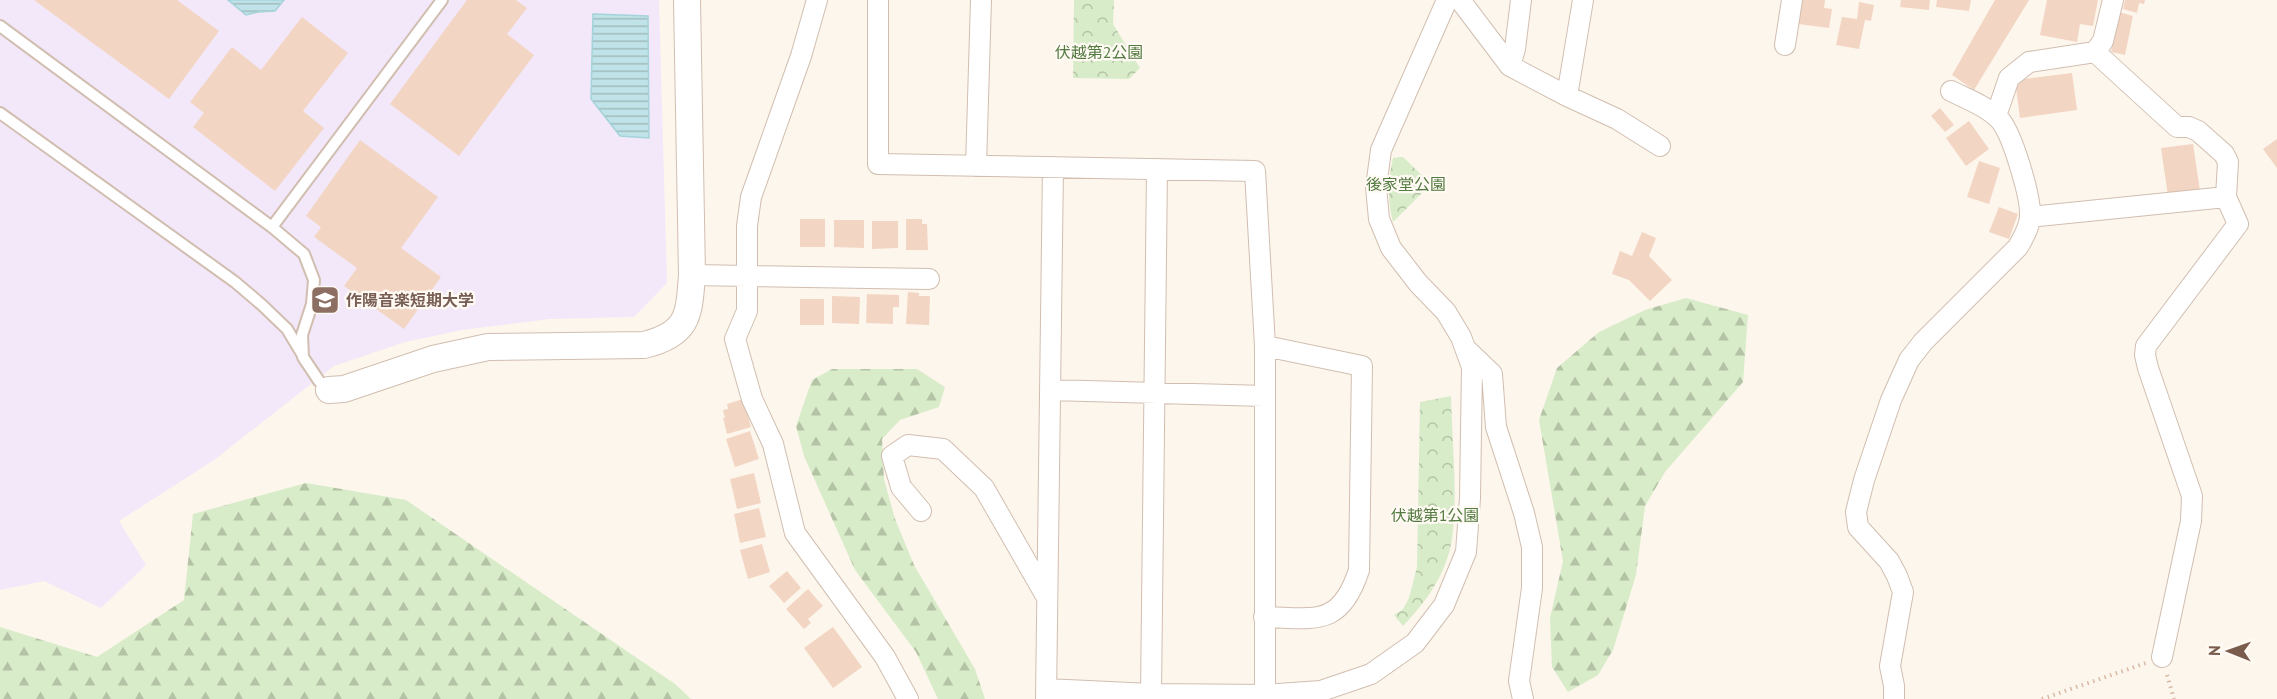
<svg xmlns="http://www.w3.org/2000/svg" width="2277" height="699" font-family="'PT Sans','Noto Sans JP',sans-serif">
	<defs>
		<pattern id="forest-firs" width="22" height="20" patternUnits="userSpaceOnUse" patternTransform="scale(1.5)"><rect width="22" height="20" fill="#d8ecc9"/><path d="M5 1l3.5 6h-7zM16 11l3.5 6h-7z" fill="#b4c2a5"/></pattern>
		<pattern id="park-crowns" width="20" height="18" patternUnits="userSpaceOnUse" patternTransform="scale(1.5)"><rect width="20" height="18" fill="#d8ecc9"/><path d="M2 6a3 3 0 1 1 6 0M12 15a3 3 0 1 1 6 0" fill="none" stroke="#b4c2a5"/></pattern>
		<pattern id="water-rules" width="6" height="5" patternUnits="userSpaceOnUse" patternTransform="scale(1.5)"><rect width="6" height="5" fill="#bfe3e8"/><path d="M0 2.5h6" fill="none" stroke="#a0bbbe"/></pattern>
	</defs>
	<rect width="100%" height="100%" fill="#fdf6ec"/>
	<path fill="#f3e8fa" d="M0,0H659L667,283L634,317L550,319L462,330L405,342L334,366L214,460L119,521L146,565L101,608L44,581L0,590Z"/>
	<path fill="url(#forest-firs)" d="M1686,298L1748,315L1743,382L1665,472L1645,506L1636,575L1613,650L1598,675L1568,692L1552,667L1550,618L1563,561L1539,420L1557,368L1599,332L1645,310Z
		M832,369H917L945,387L939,407L900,420L882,439L884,479L895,519L914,565L975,669L985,699H938L916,652L855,570L804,456L796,426L812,380Z
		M306,483L406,500L675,684L691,699H0V627L97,657L184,600L193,514Z"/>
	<path fill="url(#park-crowns)" d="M1074,0H1114L1113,24L1140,68L1129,79L1073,78Z
		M1403,157L1431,184L1393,222C1387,199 1388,181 1393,158Z
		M1451,396C1452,440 1458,497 1452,539C1447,573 1426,602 1403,626L1394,615L1403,609L1409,598L1417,567L1420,402Z"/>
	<path fill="url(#water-rules)" stroke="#a5d3da" stroke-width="1.5" d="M228,0H284L275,11L258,12L246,15Z
		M593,14L648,16L649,138L620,136L591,99Z"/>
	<path fill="#f3d5c3" d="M34,0H177L219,31L169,99Z
		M467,0H516L527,8L507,34L534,55L459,156L390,104Z
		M1801,0H1825L1824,8L1832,9L1829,28L1798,24Z
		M1901,0H1930L1929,10L1900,7Z
		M1937,0H1971L1969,11L1936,7Z
		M1995,0H2029L1974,90L1952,75Z
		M2047,0H2098L2093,26L2080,24L2077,42L2040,35Z
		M2125,0H2145L2144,4L2139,3L2137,13L2123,9Z
		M1859,2L1874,5L1871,21L1865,20L1859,49L1836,45L1842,17L1857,19Z
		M2119,12L2133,16L2125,55L2111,52Z
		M302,17L348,53L303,111L324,128L275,191L193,127L204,113L190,102L232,47L261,70Z
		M2072,73L2077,110L2020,118L2015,80Z
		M1940,108L1954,125L1945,132L1931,116Z
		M1969,121L1989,149L1966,166L1946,138Z
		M2277,139V168L2263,149Z
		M360,140L438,197L401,248L441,277L404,329L344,286L357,268L314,237L321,227L306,216Z
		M2193,144L2200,191L2168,196L2161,148Z
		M1979,161L2000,168L1989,204L1967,197Z
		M1999,207L2018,214L2009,239L1989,232Z
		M800,219H825V247H800Z
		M906,219H922V224H927L928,250H906Z
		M834,220H864V248L834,247Z
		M872,221H898V248L872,249Z
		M1642,232L1656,238L1649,256L1672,280L1650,301L1629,280L1612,274L1620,251L1632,256Z
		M908,292L919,293V296H930L929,325L906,324Z
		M867,294L899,295V307H893V324L866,323Z
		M832,296L860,297L859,324L832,323Z
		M800,299H824V325H800Z
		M743,399L751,427L727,434L723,418H725L723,410L728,409L727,404Z
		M750,431L759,459L735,467L726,439Z
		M754,473L761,503L737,509L730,479Z
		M759,508L766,537L740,543L734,514Z
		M762,544L770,572L748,579L740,550Z
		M787,571L801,588L784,603L769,586Z
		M808,589L823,606L808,619L811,623L804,629L786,609Z
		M833,627L862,667L833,688L804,648Z"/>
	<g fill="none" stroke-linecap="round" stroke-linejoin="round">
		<g stroke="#d1beb0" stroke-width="14">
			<path id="service" d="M0,26L272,227L304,254L314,280L312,304L302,335L303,357L319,381L329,390
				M0,113L235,282L262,305L287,329L302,354
				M272,227L442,0"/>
		</g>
		<g stroke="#d1beb0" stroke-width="22">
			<path id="minor" d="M817,0L801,56L751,197L747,226V311L735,339L752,399L773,444L795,533L885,657L908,699
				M878,0V164L1255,171L1265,346V695
				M1460,0L1510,66L1567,96L1583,0
				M2113,0L2103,41L2095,52L2177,127H2189L2198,131L2224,154L2228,162L2226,197
				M1785,45L1792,0
				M1510,66L1515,49L1521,0
				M1567,96L1617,119L1660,146
				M1996,116L2009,78L2029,62L2095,52
				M976,166L981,0
				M2030,217L2226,197L2238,224L2146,346L2145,355L2148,368L2192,496L2191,521L2162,657
				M692,275L929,279
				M1467,350L1492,374L1496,427L1524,513L1532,547V588L1519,681L1523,699
				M1050,390L1265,396
				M921,511L901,487L892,456L908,445L943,449L984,488L1046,596
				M1264,617C1315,618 1340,628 1359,570L1362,366L1265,346
				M1046,689L1151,694L1265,695L1321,691L1371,674L1415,643L1444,605L1466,552L1470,498L1472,367L1461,337L1446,312L1418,283L1391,248L1379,219L1376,187L1381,150L1447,0
				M1151,694L1157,169
				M1046,699L1053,167
				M1894,699V686L1890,666L1903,592L1897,576L1889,561L1858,527L1856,512L1864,480L1891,400L1909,360L1923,342L2018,247C2023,238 2030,227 2030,216C2031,197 2012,132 1999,119C1986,106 1967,99 1951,91"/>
		</g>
		<g stroke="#d1beb0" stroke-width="28">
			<path id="tertiary" d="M329,390L344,389L433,359L488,347L644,345C689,334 689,315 692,275L687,0"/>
		</g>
		<path stroke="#d9b8a5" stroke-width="4" stroke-dasharray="1.5 4.5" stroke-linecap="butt" d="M2167,675L2174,699
			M2042,699L2146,663"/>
		<use href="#service" stroke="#fff" stroke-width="10"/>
		<use href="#minor" stroke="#fff" stroke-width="20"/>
		<use href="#tertiary" stroke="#fff" stroke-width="26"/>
	</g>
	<defs>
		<g id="university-square" transform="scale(1.5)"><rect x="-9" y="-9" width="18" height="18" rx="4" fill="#8d6e63" stroke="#fffaf3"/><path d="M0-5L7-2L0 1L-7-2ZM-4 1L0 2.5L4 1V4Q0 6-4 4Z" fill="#fff"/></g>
	</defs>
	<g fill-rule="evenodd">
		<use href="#university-square" x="325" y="300"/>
	</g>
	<g text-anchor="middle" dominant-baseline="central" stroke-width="4.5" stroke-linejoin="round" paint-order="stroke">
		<g font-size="16" fill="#537a41" stroke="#fffaf3">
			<text x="1099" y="52">伏越第2公園</text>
			<text x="1406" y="184">後家堂公園</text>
			<text x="1435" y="515">伏越第1公園</text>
		</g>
		<g font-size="16" font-weight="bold" fill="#785e54" stroke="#fffaf3" text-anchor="start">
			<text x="346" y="300">作陽音楽短期大学</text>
		</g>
	</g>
	<g transform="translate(2229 651) rotate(271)" stroke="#fffaf3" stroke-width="4.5" paint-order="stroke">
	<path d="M0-4.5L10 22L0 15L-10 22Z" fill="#7a5c4d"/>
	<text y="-9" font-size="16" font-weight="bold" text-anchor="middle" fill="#7a5c4d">N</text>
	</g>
</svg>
